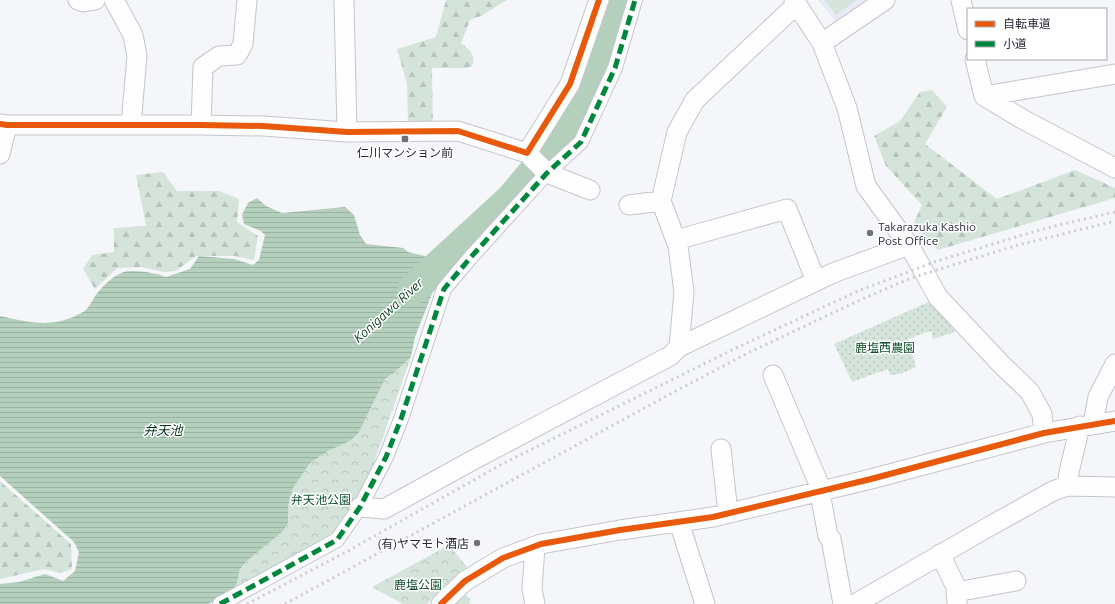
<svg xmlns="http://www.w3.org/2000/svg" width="1115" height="604" font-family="Ubuntu,'Noto Sans JP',sans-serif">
	<defs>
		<pattern id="forest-firs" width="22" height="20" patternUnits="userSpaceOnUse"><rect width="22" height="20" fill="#d5e4db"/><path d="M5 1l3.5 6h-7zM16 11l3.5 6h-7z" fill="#b7c4bd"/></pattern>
		<pattern id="park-crowns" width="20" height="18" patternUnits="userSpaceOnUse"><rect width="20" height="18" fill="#d5e4db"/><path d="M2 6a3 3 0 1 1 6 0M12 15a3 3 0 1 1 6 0" fill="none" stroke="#b7c4bd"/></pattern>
		<pattern id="garden-dots" width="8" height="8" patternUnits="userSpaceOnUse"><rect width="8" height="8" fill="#d5e4db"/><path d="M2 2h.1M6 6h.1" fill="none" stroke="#b7c4bd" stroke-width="1.8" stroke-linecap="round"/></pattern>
		<pattern id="water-rules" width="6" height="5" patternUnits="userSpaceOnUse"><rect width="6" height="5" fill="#b4d0bd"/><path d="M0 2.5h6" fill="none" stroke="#9bb3a3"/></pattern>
	</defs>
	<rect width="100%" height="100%" fill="#f5f6fa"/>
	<path fill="#e8eaf5" d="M818,0H866L836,22Z"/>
	<path fill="#d5e4db" d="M824,0H857L836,15Z
		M463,593L471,599L469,604H452Z"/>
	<path fill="url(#forest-firs)" d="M446,0H507L481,16L470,20L461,43C469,50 477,55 472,66L467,68H432L433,125H408L407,84L397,49L436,37Z
		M932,90L947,107L925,144L997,199L1075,170L1115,188V198L938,250L913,224L922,205L886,166L874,136L900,121L920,92Z
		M163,172L177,191H219L239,199L237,222L258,236L254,260L235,256H196L176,271L164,272L141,267L117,268L95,289L83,269L92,255L114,252V228L146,226L136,175Z
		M0,481L71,544L72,569L61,573L44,569L0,579Z"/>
	<path fill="url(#park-crowns)" d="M411,357L367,482L333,533L232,592L237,583L240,569L248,560L288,523V506L293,488L310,463L328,451L350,441L358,434L385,379L397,370Z
		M449,545L467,567L439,591L427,604H403L372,587Z"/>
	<path fill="url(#garden-dots)" d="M933,300L948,320L955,332L933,339L931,331L908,339L916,367L900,374L890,375L888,369L852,382L834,344Z"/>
	<path fill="url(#water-rules)" d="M257,198L266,206L282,213L345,207L354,215L360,235L366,244L403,248L408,252L437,259L442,257L450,265L437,281L415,337L411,357L397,370L385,379L358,434L350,441L328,451L310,463L293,488L288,506V523L283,531L248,560L240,569L237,583L232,592L208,604H0V584L19,582L45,574L63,581L75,571L79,552L74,542L0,476V316C32,323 53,329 83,312C89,309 92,300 96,295C103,286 112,276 124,272C133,269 157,273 166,277L190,269L199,256L234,259L253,265L259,260L265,235L261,231L244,224L242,215L248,203Z"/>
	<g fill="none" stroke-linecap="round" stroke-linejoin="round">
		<path stroke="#b4d0bd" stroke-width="31" d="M413,289L511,199L557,144L602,53L618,0"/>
		<g stroke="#c3c5cd" stroke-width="16">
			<path id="pedestrian" d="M220,604L337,540L360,507L386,457L401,419L444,289L471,257L547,173L581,142L615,68L635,0"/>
		</g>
		<g stroke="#c3c5cd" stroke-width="21">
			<path id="minor" d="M78,0L83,2L95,0
				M114,0L133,35L137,56L131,125
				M344,0L347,132
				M794,0L822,43L847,108L866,186L909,245L938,297L1001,364L1030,392L1042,414L1044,433
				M961,0L968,30
				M822,43L885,0
				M975,59L984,96L1024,120L1115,168
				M984,96L1115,74
				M0,124L7,125H201L263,126L347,132L458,131L527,153L570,84L599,0
				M201,125L203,67L219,56L237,55L243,44L247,0
				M527,153L547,173L590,190
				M0,154L7,125
				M661,201L677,132L695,100L797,4
				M629,205L661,201L678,246L684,292L679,347
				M676,240L787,209L816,281
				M773,375L818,482L828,536L831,539L843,604
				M1093,424L1098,397L1115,364
				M721,449L728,513
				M1067,486L1069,472L1080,426
				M360,507L384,509L473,460L670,356L679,347L833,273L909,245
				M679,522L705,604
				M940,554L956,587L957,603
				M956,592L1016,581
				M441,604L465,581L503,558L541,544L620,530L713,517L871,479L1044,433L1115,421
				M535,604L532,589L535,547
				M855,604L983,530L1053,491L1067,486L1115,487"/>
		</g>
		<use href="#pedestrian" stroke="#fefefe" stroke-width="14"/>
		<use href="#minor" stroke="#fefefe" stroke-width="19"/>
		<path stroke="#cbcccd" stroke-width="3" stroke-dasharray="2 4" stroke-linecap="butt" d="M247,604L346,552L504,463L736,348L858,291L937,261L1046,228L1115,212
			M285,604L672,393L750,352L860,300L911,278L1018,245L1115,221"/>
		<path stroke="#00873e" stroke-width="5" stroke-dasharray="10 5" stroke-linecap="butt" d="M220,604L337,540L360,507L386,457L401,419L444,289L471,257L547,173L581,142L615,68L635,0"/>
		<g stroke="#fff" stroke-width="8">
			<path id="cycleway" d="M0,124L7,125H201L263,126L347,132L458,131L527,153L570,84L599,0
				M441,604L465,581L503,558L541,544L620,530L713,517L871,479L1044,433L1115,421"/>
		</g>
		<use href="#cycleway" stroke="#e8590c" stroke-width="6"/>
	</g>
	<g fill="#6f717b" stroke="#fff" stroke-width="1.5">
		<rect x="401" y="135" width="8" height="8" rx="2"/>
		<circle cx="870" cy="233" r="4"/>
		<circle cx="477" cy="543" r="4"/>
	</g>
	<g text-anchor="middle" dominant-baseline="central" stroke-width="3" stroke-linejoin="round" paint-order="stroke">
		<g font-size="12" fill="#272a37" stroke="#fff">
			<text x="405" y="152">仁川マンション前</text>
			<text x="878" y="226" text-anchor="start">Takarazuka Kashio<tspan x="878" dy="14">Post Office</tspan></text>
			<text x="469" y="543" text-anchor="end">(有)ヤマモト酒店</text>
		</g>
		<g font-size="12" fill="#10522d" stroke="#fff">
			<text x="885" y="347">鹿塩西農園</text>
			<text x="321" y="499">弁天池公園</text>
			<text x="418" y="584">鹿塩公園</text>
		</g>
		<g font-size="13" font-style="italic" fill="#02351a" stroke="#fff">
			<text transform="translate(388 310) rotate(-42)">Konigawa River</text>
			<text x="163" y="430">弁天池</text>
		</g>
	</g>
	<rect x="967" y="8" width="140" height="52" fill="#ffffff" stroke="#a9aaaf"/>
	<rect x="975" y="21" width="20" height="6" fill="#e8590c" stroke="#a9aaaf"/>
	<text x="1003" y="28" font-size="12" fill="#272a37">自転車道</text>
	<rect x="975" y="41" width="20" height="6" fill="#00873e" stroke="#a9aaaf"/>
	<text x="1003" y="48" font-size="12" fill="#272a37">小道</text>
</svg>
